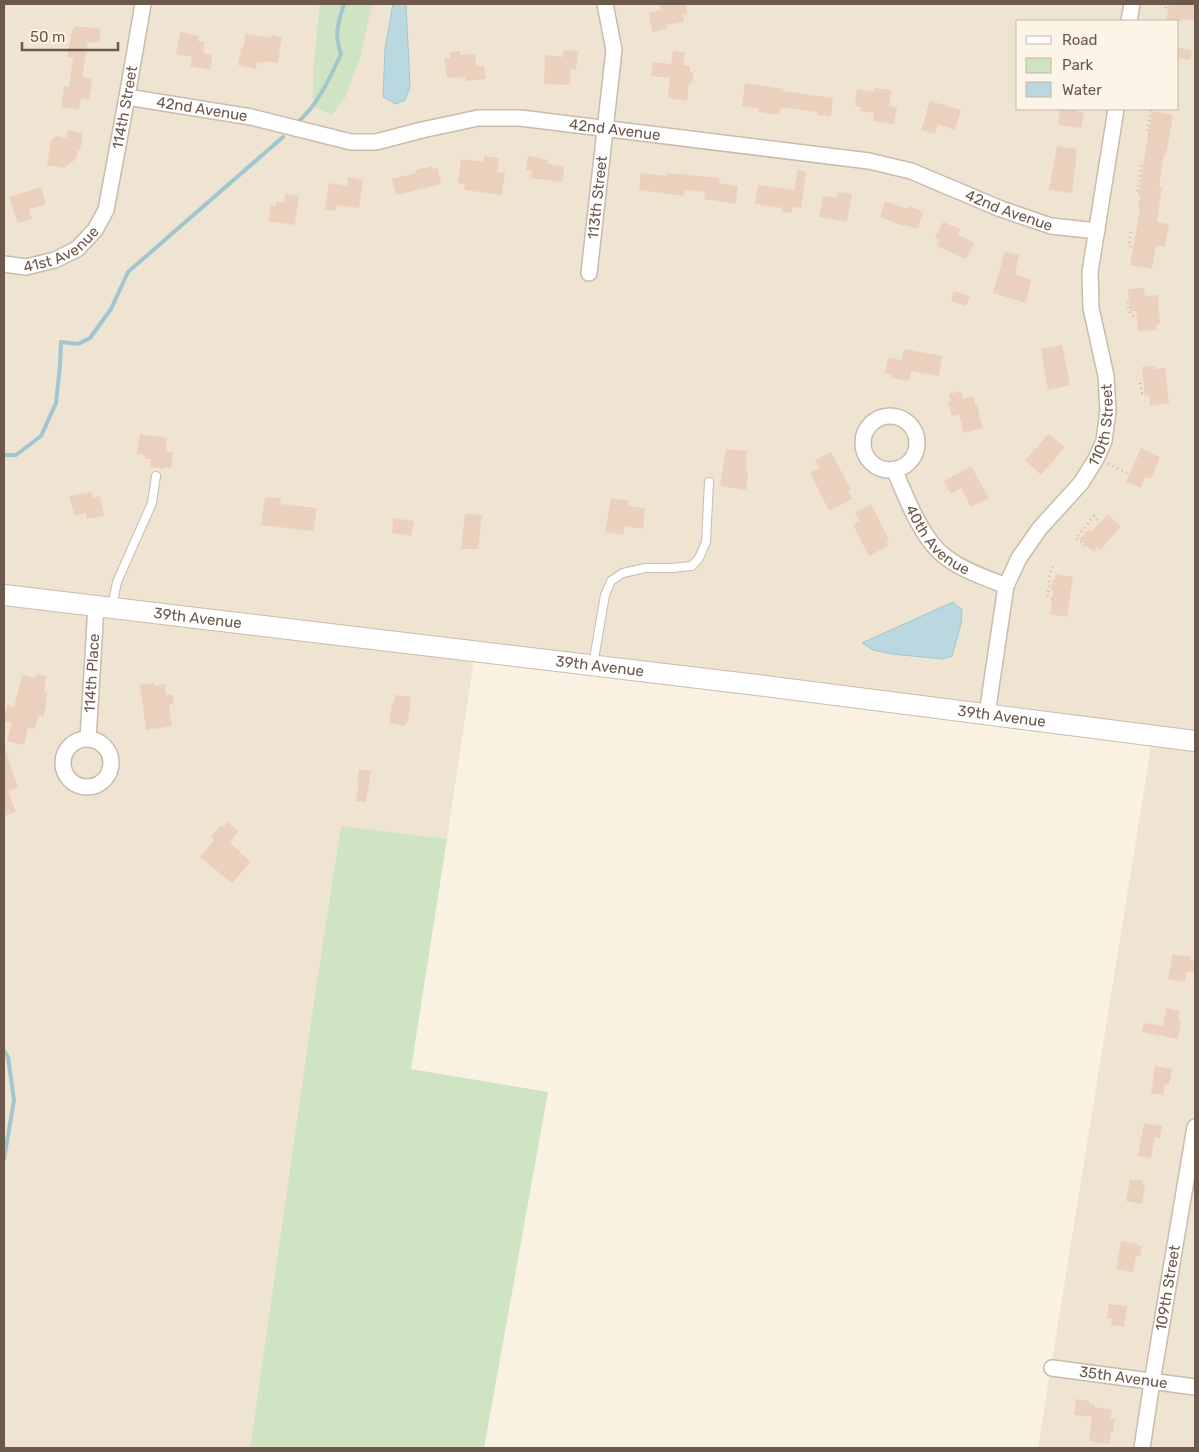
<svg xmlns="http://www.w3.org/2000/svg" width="1199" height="1452" font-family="Rubik,sans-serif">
	<rect width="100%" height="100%" fill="#f9f1e2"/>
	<path fill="#efe3d1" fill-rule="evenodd" d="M4,4H1195V1448H1038L1153,735L475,652L447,839L341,827L315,994L250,1448H4ZM1018,21H1178V109H1018Z"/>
	<path fill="#cfe4c2" d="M320,4H372L360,58L345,98L332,115L313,106V69Z
		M341,826L447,839L411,1069L548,1092L484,1448H250L315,994Z"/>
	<path fill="#b9d8df" stroke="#a0c7d0" d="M393,4H406L410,87L405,100L396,104L383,97L385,49Z
		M953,602L962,610L961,624L952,656L943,659L892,654L873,650L862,643Z"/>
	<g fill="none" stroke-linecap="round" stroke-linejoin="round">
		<path stroke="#a0c7d0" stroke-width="4" d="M300,120C319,103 330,77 341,54C334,33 338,24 344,4
			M4,455H16L41,436L56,403L60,366L61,342L78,344L90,338L111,309L128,272L283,137
			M4,1051L8,1057L14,1100L4,1159"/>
	</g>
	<path fill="#ebd1bd" d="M660,4H686L687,14H683L684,22L666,25L667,29L652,32L649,13L661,10Z
		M1169,4H1195V21L1182,19V21H1166Z
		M75,26L101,29L99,43L88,42L82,77L91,79L90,85H92L89,100L81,98L79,110L61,107L64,86L69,87L73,58L67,57L72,30H74Z
		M180,32L199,36L198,41L205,42L203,53L212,55L210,70L190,66L192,57L176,54Z
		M246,34L271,38L272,35L282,37L278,63L264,61V63L257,62L256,69L238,65L241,48H243Z
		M1178,48L1192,50L1190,60L1178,58Z
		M563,50L578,51L576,69H571L570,85L544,84L545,55L563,57Z
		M460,51V55L475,54L476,66H484L486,79L465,81V77L447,78L444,58H450V53Z
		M673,51L685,52L683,65L690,66V72L694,73L692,83H689L687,101L668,98L670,78L651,76L653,62L671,64Z
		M745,83L784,89L783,91L833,98L831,116L817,115V112L781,107L779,115L759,112V108L742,106Z
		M875,88L891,90L889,106L897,107L894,124L873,121L874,113L860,111L861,107L855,106L857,89L874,92Z
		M930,101L961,110L955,130L938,124L935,134L921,130Z
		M1060,109H1078V112L1084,113L1081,128L1058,125Z
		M1152,111L1173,115L1166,155L1164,154L1159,187H1162L1157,222L1169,224L1165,247L1156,246L1152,269L1130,265L1140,209L1138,208L1141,192H1139Z
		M68,130L83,133L80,151L78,150L76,159L64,168L47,165L51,140L56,136L66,138Z
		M1057,146L1077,149L1072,193L1049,190Z
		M484,156L499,158L497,172L505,173L502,195L464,190L465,184L458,183L461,159L484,162Z
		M528,156L548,160L547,164L564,167L562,182L531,178L532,171L526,170Z
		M432,166V169L438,168L441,184L396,195L392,179L416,173V170Z
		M798,170L806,172L801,208L792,207V213L782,212V208L755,204L758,185L794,190Z
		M641,173L667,176V173L720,178L719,183L738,186L736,204L704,199L705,192L685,190L684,196L639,190Z
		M348,177L363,180L359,208L337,205L336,211L325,209L329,183L347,186Z
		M41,187L46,205L29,209L32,219L18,223L9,197Z
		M838,192L852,194L847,222L819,217L823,196L837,198Z
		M286,194L299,196L295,225L268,221L271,205L276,206L277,201L284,203Z
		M885,201L908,209L909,206L923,212L918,229L905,225L904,226L880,217Z
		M943,222L960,229L958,235L975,243L965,259L937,246L940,240L935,238Z
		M1005,252L1019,255L1015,274L1031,280L1026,303L993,293Z
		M1144,288L1145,296L1158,295L1160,323L1156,324L1157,330L1138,331L1136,311H1130L1128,289Z
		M954,291L970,296L966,306L951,301Z
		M1062,345L1070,385L1048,390L1041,349Z
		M904,349L942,356L939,376L911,371L909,381L892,378V374L885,373L888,358L902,360Z
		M1155,366V369L1165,368L1169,403L1150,406L1149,395L1145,396L1142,367Z
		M961,391L963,399L973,396L975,405H977L983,428L964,433L959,414L952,416L948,402H951L949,394Z
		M140,434L167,438L165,451L173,452L171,468L164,467V469L150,467L151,459H145V455L137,454Z
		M1049,434L1065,447L1041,475L1025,460Z
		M1141,448L1160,457L1151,479L1145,477L1141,488L1126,482Z
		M726,449L747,451L746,471L748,472L746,490L720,486Z
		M831,452L851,490L848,492L852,499L829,511L810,473L820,468L815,460Z
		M971,466L989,498L971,507L961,488L951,494L944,481Z
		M92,492L93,498L100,496L104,516L87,519L86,513L75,516L69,496Z
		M265,497L281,498L280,504L317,508L313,531L261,525Z
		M611,498L629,501L628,506L645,508L643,529L625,526L623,535L605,532Z
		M871,504L889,540L886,541L888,546L869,556L853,525L860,521L855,513Z
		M465,514L482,515L478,549H461Z
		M1108,514L1121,527L1100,550L1097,547L1094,552L1079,539L1088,530L1091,532Z
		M393,518L414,521L411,536L392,533Z
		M1056,574L1073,577L1067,617L1050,614L1053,590L1051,589L1053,579H1055Z
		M36,674L46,676L44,692L47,693L45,701H47L43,717L38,716L35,729L28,727L24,745L7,741L12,723L4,721L7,705L14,707L22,675L35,678Z
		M154,683L155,686L165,684L166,695L172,694L174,704L169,705L172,726L146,730L140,685Z
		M395,695L411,697L408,722L406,721L405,726L389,723L392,703H394Z
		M4,750H6L18,788L8,791L16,812L4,816Z
		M359,769L371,771L366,802L356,801L359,782H357Z
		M227,822L238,831L230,843L251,862L232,883L200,857L214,840L211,837L220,826L222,827Z
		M1173,954L1191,957L1190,960L1195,961L1194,973L1187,971L1185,982L1168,979Z
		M1166,1008L1180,1011L1178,1021H1181L1178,1039L1142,1032L1144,1023L1163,1026Z
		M1155,1066L1172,1069L1169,1085L1165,1084L1163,1095L1151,1093Z
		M1144,1123L1162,1126L1160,1138L1155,1137L1151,1158L1138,1156Z
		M1130,1179L1143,1181L1142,1184L1145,1185L1142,1204L1126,1201Z
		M1121,1241L1138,1244L1137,1246H1142L1140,1256H1136L1133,1272L1116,1269Z
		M1109,1304L1127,1306L1124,1327L1111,1325L1112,1318H1107Z
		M1076,1399L1089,1401V1403L1094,1404V1407L1112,1410L1110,1419H1115L1113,1432H1111L1109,1444L1089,1441L1092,1417L1074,1415Z"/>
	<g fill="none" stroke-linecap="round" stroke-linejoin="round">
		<g stroke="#cabbad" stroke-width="10">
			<path id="service" d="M112,606L117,582L152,503L156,476
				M593,665L605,595L611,581L623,573L645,568H671L692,566L699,558L706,542L709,482"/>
		</g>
		<g stroke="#cabbad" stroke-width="18">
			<g id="minor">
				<path d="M1129,21L1132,4"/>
				<path id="s1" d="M127,97L251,117L351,142H376L422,130L478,118H520L869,161L911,171L1001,209L1051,226L1097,231"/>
				<path id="s2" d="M4,264L26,267L55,260L77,249L95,230L106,210L127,97L143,4"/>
				<path id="s3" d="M589,273L614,50L605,4"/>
				<circle cx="890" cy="443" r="27"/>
				<path id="s4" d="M894,469C906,497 922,541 947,558C964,571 987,578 1006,586"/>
				<path id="s5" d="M987,714L1006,586L1019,558L1040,528L1081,483L1096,459L1104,441L1108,411L1106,376L1091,308L1090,272L1116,109"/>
				<path id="s6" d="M88,739L96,606"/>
				<circle cx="87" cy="763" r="24"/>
				<path id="s7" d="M1052,1368L1195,1387"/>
				<path id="s8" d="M1142,1448L1152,1382L1195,1127"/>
			</g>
		</g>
		<g stroke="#cdbbab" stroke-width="22">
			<g id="secondary">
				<path id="s9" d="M4,595L757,685L1195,741"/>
			</g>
		</g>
		<path stroke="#cfb4a0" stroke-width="2.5" stroke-dasharray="1 4" stroke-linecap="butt" d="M1166,8L1167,4
			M1149,134H1147L1151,109
			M1140,194L1137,193L1142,162
			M1131,232L1129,240L1130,246L1133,248
			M1128,302C1128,309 1129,316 1137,317
			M1140,383L1142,393H1145
			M1108,464L1130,474
			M1085,546L1076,538L1094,516L1100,522
			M1052,599L1047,595L1049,588V577L1054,563"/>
		<use href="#service" stroke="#fff" stroke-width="8"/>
		<use href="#minor" stroke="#fff" stroke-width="15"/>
		<use href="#secondary" stroke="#fff" stroke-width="20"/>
	</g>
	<g text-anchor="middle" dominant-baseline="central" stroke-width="4" stroke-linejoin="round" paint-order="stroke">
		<g font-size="15" fill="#6d594b" stroke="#fcf5e7">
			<text stroke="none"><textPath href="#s2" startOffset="230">114th Street</textPath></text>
			<text stroke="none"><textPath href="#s1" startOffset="76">42nd Avenue</textPath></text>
			<text stroke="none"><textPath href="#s1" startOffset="496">42nd Avenue</textPath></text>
			<text stroke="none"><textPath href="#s3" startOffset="76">113th Street</textPath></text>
			<text stroke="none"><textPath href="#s1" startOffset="901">42nd Avenue</textPath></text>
			<text stroke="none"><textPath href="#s2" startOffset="62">41st Avenue</textPath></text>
			<text stroke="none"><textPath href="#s5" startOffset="321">110th Street</textPath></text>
			<text stroke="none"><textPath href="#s4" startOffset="85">40th Avenue</textPath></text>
			<text stroke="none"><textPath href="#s9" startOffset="195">39th Avenue</textPath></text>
			<text stroke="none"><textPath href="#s9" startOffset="600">39th Avenue</textPath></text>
			<text stroke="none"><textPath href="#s6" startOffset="66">114th Place</textPath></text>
			<text stroke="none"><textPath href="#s9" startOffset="1005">39th Avenue</textPath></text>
			<text stroke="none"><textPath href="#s8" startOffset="162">109th Street</textPath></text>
			<text stroke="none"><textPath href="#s7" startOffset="72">35th Avenue</textPath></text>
		</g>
	</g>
	<rect width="1199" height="1452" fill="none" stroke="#6d594b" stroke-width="10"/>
	<rect x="1016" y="20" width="162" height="90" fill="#fcf5e7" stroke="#c3b7a9"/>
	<rect x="1026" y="36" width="25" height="8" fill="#ffffff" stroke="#c3b7a9"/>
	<text x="1062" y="45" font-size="15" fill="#6d594b">Road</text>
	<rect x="1026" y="58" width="25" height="15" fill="#cfe4c2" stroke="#c3b7a9"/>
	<text x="1062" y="70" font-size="15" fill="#6d594b">Park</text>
	<rect x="1026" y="82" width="25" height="15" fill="#b9d8df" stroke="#c3b7a9"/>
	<text x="1062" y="95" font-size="15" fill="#6d594b">Water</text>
	<path d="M22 42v8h96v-8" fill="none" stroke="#6d594b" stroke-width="2.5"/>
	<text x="30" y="42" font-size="15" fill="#6d594b" stroke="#fcf5e7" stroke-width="4" paint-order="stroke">50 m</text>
</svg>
